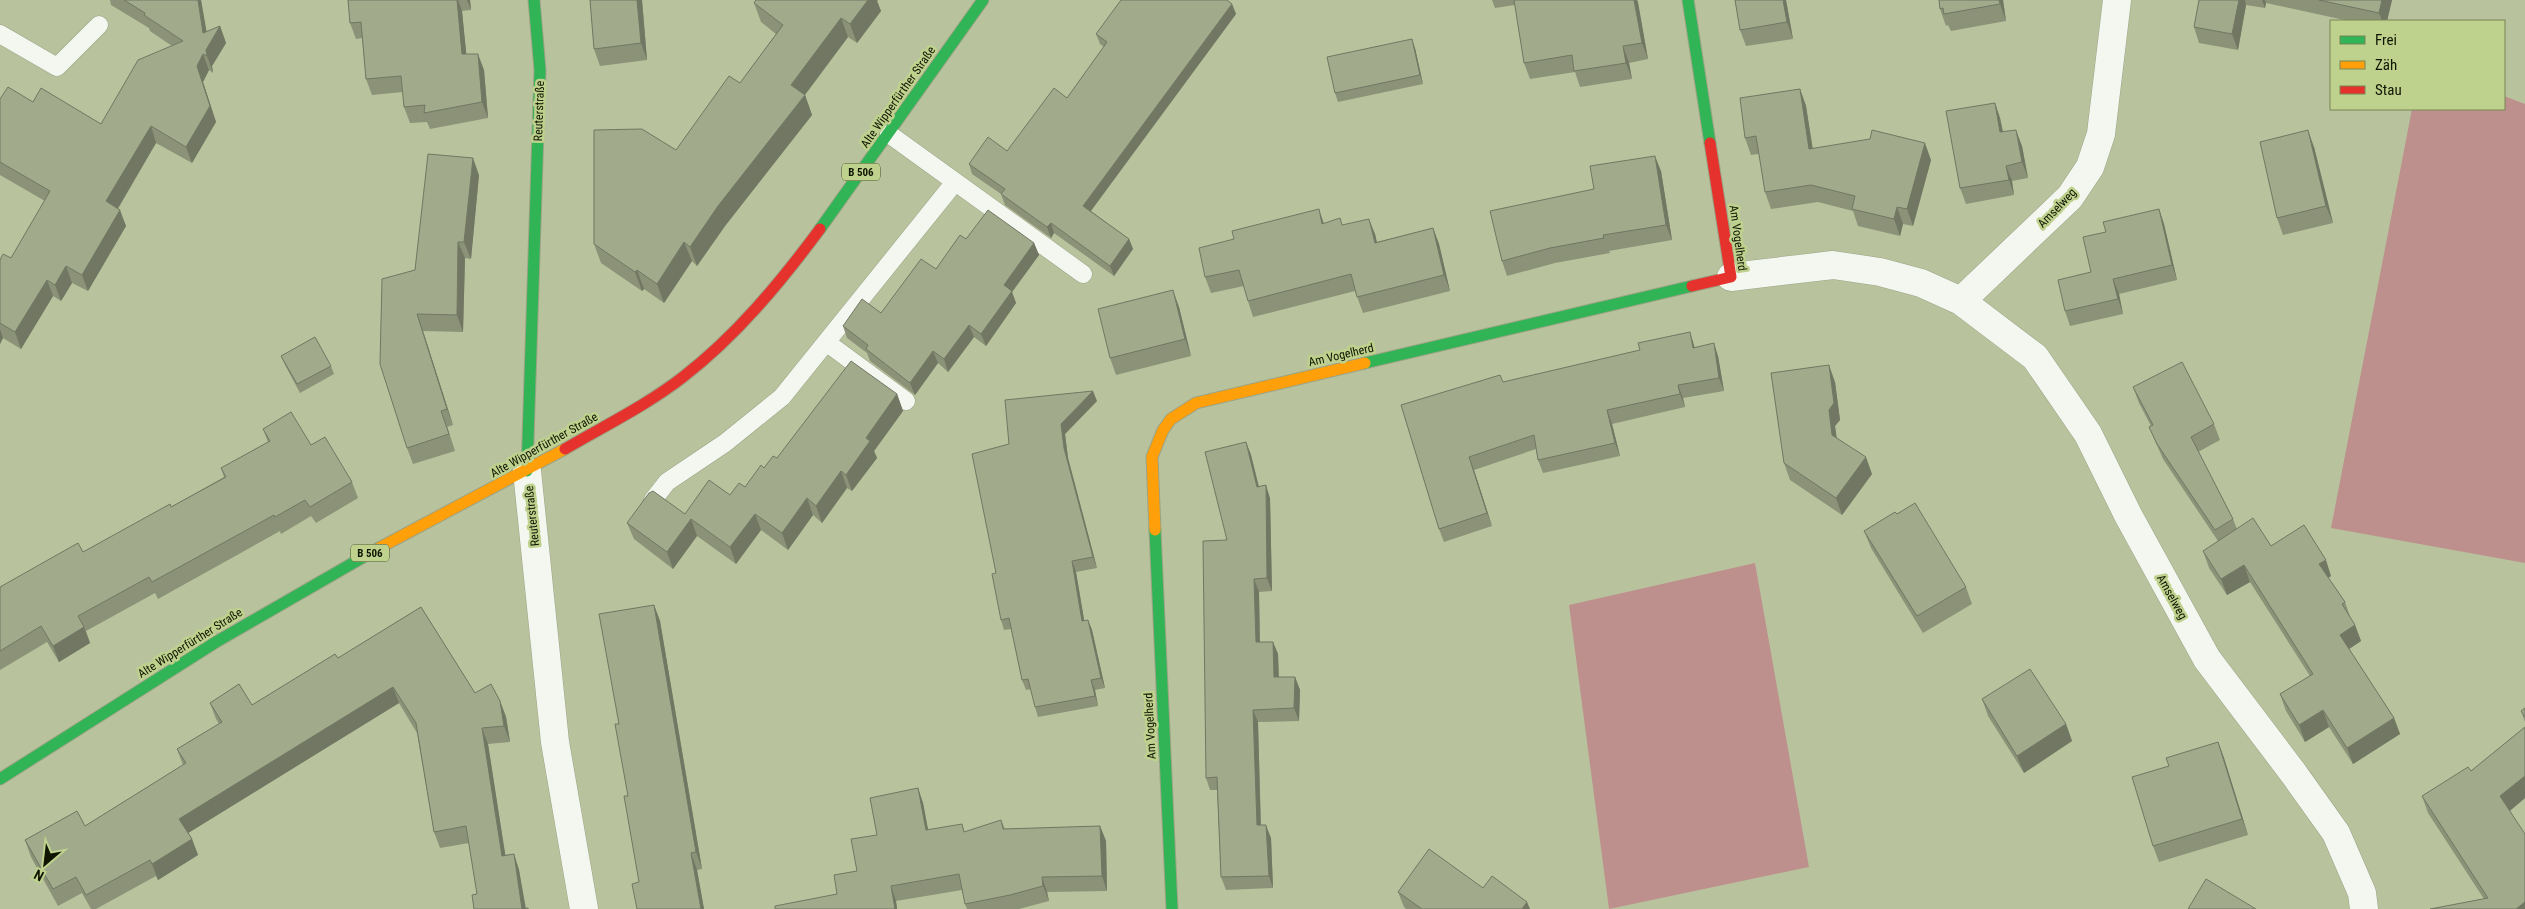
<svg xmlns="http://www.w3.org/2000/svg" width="2525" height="909" font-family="'Roboto Condensed',sans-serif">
	<rect width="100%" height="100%" fill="#b8c39d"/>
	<path fill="#bd908e" d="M2504,96L2525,104V563L2331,528L2412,109H2504Z
		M1755,563L1809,867L1609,909L1569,605Z"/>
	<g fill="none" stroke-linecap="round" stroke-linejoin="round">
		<g stroke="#9ba385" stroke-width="19">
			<path id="lane" d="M0,34L57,67L99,25
				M889,134L1083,274
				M826,342L906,401
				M653,500L667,482L725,443L782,397L955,182"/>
		</g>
		<g stroke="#9ba385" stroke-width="29">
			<path id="street" d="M1731,277L1833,265L1880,272L1921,283L1961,301L2035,357L2088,434L2128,515L2207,659L2294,774L2336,833L2362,893L2364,909
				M1961,301L2070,197L2090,167L2101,134L2117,0
				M527,471L555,742L584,909"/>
		</g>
		<g stroke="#9ba385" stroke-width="13">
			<path id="fast" d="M1688,0L1710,143
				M820,229L983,0
				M1365,363L1692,286
				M527,471L540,70L534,0
				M1155,530L1172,909
				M0,779L216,642L379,548"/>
		</g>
		<g stroke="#9ba385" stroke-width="13">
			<path id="slow" d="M1155,530L1152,457L1163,430L1171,419L1196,403L1365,363
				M379,548L565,449"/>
		</g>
		<g stroke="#9ba385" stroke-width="13">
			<path id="jam" d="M1692,286L1731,277L1710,143
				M565,449C604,426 647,405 683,377C736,336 780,283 820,229"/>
		</g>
		<use href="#lane" stroke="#f4f6f0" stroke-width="18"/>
		<use href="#street" stroke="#f4f6f0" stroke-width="28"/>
		<use href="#fast" stroke="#30b455" stroke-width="11"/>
		<use href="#slow" stroke="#ff9f0a" stroke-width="11"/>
		<use href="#jam" stroke="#e5322d" stroke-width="11"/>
	</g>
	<path fill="#8b9278" d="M110,0H201L206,32L220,26L226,43L212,66L213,73L209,70L203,82L216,122L192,163L156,143L118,209L126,226L88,291L72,283L61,301L53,296L21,349L3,338L0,344V260L11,258L45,201L0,175V99L33,102L101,124L172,46L150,31L149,28L111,5Z
		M348,0H470L471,10L462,11L466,54L484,70L488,118L430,129L427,122L410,123L404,107L403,92L372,95L366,79L362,38L356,39L350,23Z
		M590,0H642L647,60L600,66L594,49Z
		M756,0H878L877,1L881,11L857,43L848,37L805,95L812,115L725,226L697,266L692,261L664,303L644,289L642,291L601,263L594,244L676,150L740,83L776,34L761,22L754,3Z
		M1492,0H1637L1648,59L1629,63L1632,79L1580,87L1575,72L1530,79L1524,63L1515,5L1495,8Z
		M1735,0H1786L1793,39L1746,46L1740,30Z
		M1939,0H2003L2006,21L1951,31L1948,25L1946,26L1940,9Z
		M2199,0H2392L2387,21H2349L2266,3L2265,8L2246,5L2238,50L2199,43L2194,27Z
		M1232,4L1236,14L1091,211L1129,239L1133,249L1114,276L1054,233L1051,238L1005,205L1001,194L972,174L969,164L1007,151L1067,98L1104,47L1100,44L1096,34Z
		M1415,48L1423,84L1338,102L1335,93Z
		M1800,89L1806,106L1813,149L1931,160L1913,226L1903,224L1900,236L1858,226L1853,211L1818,202L1771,209L1765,192L1759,154L1751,155L1745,138Z
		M1995,103L2000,118L2003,132L2022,146L2028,178L2012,181L2014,195L1966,204L1960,188Z
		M2314,147L2333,223L2283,235L2277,218Z
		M1661,171L1672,240L1609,251L1610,253L1555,263L1507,276L1502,261L1594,189Z
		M479,175L471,259L465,258L463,332L423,331L453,425L447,427L455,451L413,464L407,448L415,270Z
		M2159,209L2164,224L2177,280L2119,294L2123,314L2070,326L2065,311L2091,272L2106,232Z
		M1324,223L1343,225L1375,234L1377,242L1433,228L1439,244L1450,291L1363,313L1355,291L1253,317L1248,301L1244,286L1211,293L1205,277Z
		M966,239L1034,243L1039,255L1012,292L1016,303L986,346L974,337L948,372L938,363L915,395L870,361L867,353L847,338L843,326L881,313L936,269Z
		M1179,307L1191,356L1116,375L1110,358Z
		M1695,347L1718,356L1724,391L1683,398L1685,407L1612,424L1620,456L1543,473L1538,460L1536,449L1474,470L1492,526L1444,542L1439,529L1401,405L1503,382Z
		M281,356L331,366L334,374L300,393L285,365Z
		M1835,382L1840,420L1835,426L1837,438L1872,474L1842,515L1790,480L1784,463Z
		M2133,387L2214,424L2220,440L2198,452L2233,519L2237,529L2331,576L2328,578L2345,602L2351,619L2355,625L2361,641L2349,649L2394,718L2400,734L2353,764L2329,727L2305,742L2286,711L2280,694L2310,676L2250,582L2227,595L2209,568L2203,551L2218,541L2163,459L2149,427L2151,426L2139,403Z
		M897,394L903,411L874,451L877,458L852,491L847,488L822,523L813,515L788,550L761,530L736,564L697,536L673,569L634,539L627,523L685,514L730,495L745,487L764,468L777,458Z
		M1097,401L1065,434L1068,458L1097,568L1076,572L1084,620H1088L1092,630L1105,688L1095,690L1098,706L1038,717L1035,707L1031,689L1026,690L1022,680L1011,629L1004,630L1001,620L996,573L1009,444Z
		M263,429L311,445L352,482L358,498L316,523L311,516L281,534L280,531L158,599L155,593L86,631L90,643L59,662L47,642L0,670V587L83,552L171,507L224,477L221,468L268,442Z
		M1246,442L1251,455L1259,487L1270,498L1272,591L1259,592L1260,642H1273L1278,654L1279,677H1295L1300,690L1299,721L1258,722L1261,825L1271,838L1273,888L1226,890L1221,877L1217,790H1210L1206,778L1227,540Z
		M1864,531L1966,587L1972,604L1923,633L1871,548Z
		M654,605L660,621L702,869L697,870L704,909H637L639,882L619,724Z
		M421,607L475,693L491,684L500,701L506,717L510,742L488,744L505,855L514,854L519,870L525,908H528L529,909H474L472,895L477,894L469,843L440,848L434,832L417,733L399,703L188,833L192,839L198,855L158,880L156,876L96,909H91L82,893L58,906L31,857L25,840L77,811L85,826L183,765L177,749L219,724L216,719L210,703L239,684L252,705L335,654L338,658Z
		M1982,699L2066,724L2072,741L2024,773L1988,716Z
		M2525,708V722L2521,711Z
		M2525,727V798L2510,811L2525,909L2484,899L2428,813L2422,796L2471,771Z
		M2218,742L2224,758L2248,835L2159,862L2153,846L2169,766Z
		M918,788L923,803L928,830L965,832L1001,820L1005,829L1100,826L1106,841L1107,891L1047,892L1049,901L1019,909H967L965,904L962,890L896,901L897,909H775L837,894L857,871L877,835Z
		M1483,888L1530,909H1406L1404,907L1398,892Z"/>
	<path fill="#717762" d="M198,0H201L209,45L220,26L226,43L212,66L213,73L207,56Z
		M457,0H458L462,11L468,70L462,54Z
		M467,0H470L471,10Z
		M637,0H642L647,60L641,43Z
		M868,0H878L877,1L881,11L857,43L850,24Z
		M1634,0H1637L1638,2L1648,59L1642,43Z
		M1783,0H1786L1793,39L1787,22Z
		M1999,0H2003L2006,21L2000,4Z
		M2239,0H2245L2246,5L2238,50L2232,34Z
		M2262,0H2265L2266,3L2265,8Z
		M2382,0H2392L2387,21H2382L2379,13Z
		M1232,4L1236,14L1087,216L1083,206Z
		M841,18L848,37L798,104L791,85Z
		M1412,39L1415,48L1423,84L1420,75Z
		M1623,46L1629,63L1632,79L1626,63Z
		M203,54L209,70L203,82L216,122L192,163L186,147L197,66Z
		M478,54L484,70L488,118L482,102Z
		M1800,89L1806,106L1815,166L1809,149Z
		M805,95L812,115L725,226L697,266L690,247L718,206Z
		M1995,103L2000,118L2006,148L2000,132Z
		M151,126L156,143L112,218L106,201Z
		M2016,130L2022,146L2028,178L2022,162Z
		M2308,130L2314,147L2333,223L2326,206Z
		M1925,143L1931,160L1913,226L1907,209Z
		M1655,156L1661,171L1672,240L1666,225Z
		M473,158L479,175L471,259L464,242Z
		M2006,166L2012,181L2014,195L2009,180Z
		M1897,207L1903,224L1900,236L1894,219Z
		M1319,209L1324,224H1322Z
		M2159,209L2164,224L2177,280L2172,265Z
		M120,210L126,226L88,291L82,275Z
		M1369,219L1375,234L1380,259L1375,243Z
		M1051,223L1054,233L1051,238L1047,227Z
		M1433,228L1439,244L1450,291L1444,275Z
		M1129,239L1133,249L1114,276L1110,266Z
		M458,242L465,258L463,332L457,315Z
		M684,242L692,261L664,303L657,284Z
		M1034,243L1039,255L1012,292L1016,303L986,346L981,334L1004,285Z
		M66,266L72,283L61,301L55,285Z
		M637,270L644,289L642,291L635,272Z
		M2113,279L2119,294L2123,314L2118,299Z
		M47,280L53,296L21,349L15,332Z
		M1173,290L1179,307L1191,356L1185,339Z
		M417,314L423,331L453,425L447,409Z
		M969,325L974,337L948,372L944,359Z
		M0,329L3,338L0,344Z
		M1690,332L1694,345L1698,361L1693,348Z
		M1714,343L1718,356L1724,391L1719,378Z
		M933,351L938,363L915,395L910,383Z
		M1829,365L1835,382L1840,420L1835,426L1838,452L1832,435L1829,410Z
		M1678,385L1683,398L1685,407L1680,394Z
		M1093,391L1097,401L1065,434L1068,458L1097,568L1093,557L1064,448L1061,424Z
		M897,394L903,411L874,451L877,458L852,491L846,475L866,438Z
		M1607,410L1612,424L1620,456L1615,443Z
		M441,411L447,427L455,451L449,434Z
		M1246,442L1251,455L1262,500L1257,487Z
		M1469,457L1474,470L1492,526L1487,513Z
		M1866,457L1872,474L1842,515L1836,498Z
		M841,471L847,488L822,523L816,506Z
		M1266,485L1270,498L1272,591L1267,578Z
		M807,498L813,515L788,550L782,533Z
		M755,514L761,530L736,564L730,547Z
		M691,519L697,536L673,569L667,552Z
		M2326,560L2331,576L2325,580L2319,564Z
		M1072,561L1076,572L1086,631L1082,621Z
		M2244,565L2250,582L2227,595L2221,579Z
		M1254,579L1259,592L1260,655L1256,642Z
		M654,605L660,621L702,869L696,852Z
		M1088,620L1092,630L1105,688L1101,678Z
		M2355,625L2361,641L2346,651L2340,635Z
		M84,627L90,643L59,662L53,646Z
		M1273,642L1278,654L1279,690L1274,677Z
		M1295,677L1300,690L1299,721L1294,708Z
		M1091,680L1095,690L1098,706L1095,696Z
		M393,687L399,703L185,835L179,819Z
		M500,701L506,717L510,742L504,726Z
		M1253,710L1258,722L1261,838L1257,825Z
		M2323,710L2329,727L2305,742L2299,725Z
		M2394,718L2400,734L2353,764L2347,748Z
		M2066,724L2072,741L2024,773L2017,756Z
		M482,728L488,744L508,872L502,856Z
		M2218,742L2224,758L2248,835L2242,819Z
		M2525,776V798L2507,813L2500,796Z
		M918,788L923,803L931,845L926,830Z
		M1266,825L1271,838L1273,888L1269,876Z
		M1100,826L1106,841L1107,891L1102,876Z
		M192,839L198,855L158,880L152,864Z
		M691,853L697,870L704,909H701Z
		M514,854L519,870L526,909H522Z
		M1042,877L1047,892L1049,901L1043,886Z
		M891,886L896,901L897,909H895Z
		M1527,902L1530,909H1522Z
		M2525,902V909H2516Z"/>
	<path fill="#a2aa8c" stroke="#717762" d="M124,0H198L203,33L220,26L206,50L207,56L203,54L197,66L210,106L186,147L151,126L106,201L120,210L82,275L66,266L55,285L47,280L15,332L0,323V260L3,254L11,258L50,191L0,162V99L8,87L33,102L41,88L101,124L138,60L183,41L144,15L145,13Z
		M348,0H457L462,54H478L482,102L424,113L425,105L404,107L401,76L366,79L361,22L350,23Z
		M590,0H637L641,43L594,49Z
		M756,0H868L850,24L841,18L791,85L805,95L718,206L690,247L684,242L657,284L637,270L635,272L594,244V130L642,129L676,150L729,76L740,83L783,25L754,3Z
		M1121,0H1227L1232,4L1083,206L1129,239L1110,266L1051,223L1047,227L1001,194L1005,189L969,164L988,137L1007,151L1054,88L1067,98L1107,42L1096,34Z
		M1514,0H1634L1642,43L1623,46L1626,63L1574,71L1572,55L1524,63Z
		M1735,0H1783L1787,22L1740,30Z
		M1939,0H1999L2000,4L1944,14L1943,8L1940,9Z
		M2199,0H2239L2232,34L2194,27Z
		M2319,0H2382L2379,13Z
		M1412,39L1420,75L1335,93L1327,57Z
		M1800,89L1809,149L1870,139L1872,130L1925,143L1907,209L1897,207L1894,219L1852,209L1855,196L1811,185L1765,192L1756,136L1745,138L1740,98Z
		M1995,103L2000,132L2016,130L2022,162L2006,166L2009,180L1960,188L1946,111Z
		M2308,130L2326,206L2277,218L2260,142Z
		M428,154L473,158L464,242H458L457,315L417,314L447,409L441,411L449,434L407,448L380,364L382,279L415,270Z
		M1655,156L1666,225L1603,235L1604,238L1550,248L1502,261L1490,211L1594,189L1590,166Z
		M1319,209L1322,224L1340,218L1342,225L1369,219L1375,243L1433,228L1444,275L1357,297L1351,274L1248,301L1239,270L1205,277L1199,248L1234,239L1232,231Z
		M2159,209L2172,265L2113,279L2118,299L2065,311L2058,280L2091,272L2083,237L2106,232L2103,222Z
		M988,210L1034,243L1004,285L1012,291L981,334L969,325L944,359L933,351L910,383L866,349L868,345L843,326L862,299L881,313L921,259L936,269L960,235L966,239Z
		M1173,290L1185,339L1110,358L1098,309Z
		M1690,332L1693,348L1714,343L1719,378L1678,385L1680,394L1607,410L1615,443L1538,460L1534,435L1469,457L1487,513L1439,529L1401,405L1500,375L1503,382L1640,350L1638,343Z
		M315,337L331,366L297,384L281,356Z
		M851,361L897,394L866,438L870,441L846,475L841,471L816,506L807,498L782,533L755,514L730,547L691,519L667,552L627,523L649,493L653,491L685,514L709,480L730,495L739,483L745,487L761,465L764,468L773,456L777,458Z
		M2182,362L2214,424L2191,437L2233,519L2215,530L2157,444L2149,427L2153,425L2133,387Z
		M1829,365L1834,403L1829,410L1832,435L1866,457L1836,498L1784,463L1771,373Z
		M1093,391L1061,424L1064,448L1093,557L1072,561L1082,621L1088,620L1101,678L1091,680L1095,696L1035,707L1028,679L1022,680L1009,618L1001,620L992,574L996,573L972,454L1009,444L1005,400Z
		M291,412L311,445L325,437L352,482L310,507L305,500L275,517L274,515L152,582L149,577L78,616L84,627L53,646L41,626L0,651V587L78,543L83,552L170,504L171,507L226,477L221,468L270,441L263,429Z
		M1246,442L1257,487L1266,485L1267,578L1254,579L1256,642H1273L1274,677H1295L1294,708L1253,710L1257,825H1266L1269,876L1221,877L1217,777L1206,778L1203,541L1227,540L1205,452Z
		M1915,503L1966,587L1917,616L1864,531L1895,512L1897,514Z
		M2253,518L2271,546L2304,525L2326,560L2319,564L2345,602L2342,604L2355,625L2340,635L2394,718L2347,748L2323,710L2299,725L2280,694L2313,674L2244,565L2221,579L2203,551Z
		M654,605L696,852L691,853L701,909H637L632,884L639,882L624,796H628L615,724H619L599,614Z
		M421,607L475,693L491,684L500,701L504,726L482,728L502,856L514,854L522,909L528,908V909H474L472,895L477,894L466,826L434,832L416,723L393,687L179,819L192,839L152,864L150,860L86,895L76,877L53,889L25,840L77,811L85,826L186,763L177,749L222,722L210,703L239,684L252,705L335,654L338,658Z
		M2030,669L2066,724L2017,756L1982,699Z
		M2525,708V717L2521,711Z
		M2525,727V776L2500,796L2525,834V902L2516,909H2430L2488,898L2422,796L2468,767L2471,771Z
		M2218,742L2242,819L2153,846L2132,777L2169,766L2166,758Z
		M918,788L926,830L962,824L964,832L1001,820L1003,829L1100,826L1102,876L1042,877L1043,886L1010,895L965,904L959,874L891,886L895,909H775V906L837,894L834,875L857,871L851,839L877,835L870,798Z
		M1429,849L1483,888L1492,876L1527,902L1522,909H1422L1398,892Z
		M2206,879L2256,909H2188Z"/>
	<g text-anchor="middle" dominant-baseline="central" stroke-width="5" stroke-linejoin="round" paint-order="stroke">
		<g fill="#bed28e" stroke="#444e2b" stroke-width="1">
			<rect x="842" y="163.5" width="38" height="17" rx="4"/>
			<rect x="351" y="544.5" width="38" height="17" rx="4"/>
		</g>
		<g font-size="11" font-weight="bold" fill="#0f1500">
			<text x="861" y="172">B 506</text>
			<text x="370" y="553">B 506</text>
		</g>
		<g font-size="12" fill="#0f1500" stroke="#bed28e">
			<text transform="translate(898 97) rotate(-55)">Alte Wipperfürther Straße</text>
			<text transform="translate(539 111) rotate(-88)">Reuterstraße</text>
			<text transform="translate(2057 208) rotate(-46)">Amselweg</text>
			<text transform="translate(1738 238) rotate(82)">Am Vogelherd</text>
			<text transform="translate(1341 355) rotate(-13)">Am Vogelherd</text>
			<text transform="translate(544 445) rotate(-29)">Alte Wipperfürther Straße</text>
			<text transform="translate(532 516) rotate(-96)">Reuterstraße</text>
			<text transform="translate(2172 597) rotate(61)">Amselweg</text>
			<text transform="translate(190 643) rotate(-32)">Alte Wipperfürther Straße</text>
			<text transform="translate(1150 726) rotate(-93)">Am Vogelherd</text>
		</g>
	</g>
	<rect x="2330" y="20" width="175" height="90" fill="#bed28e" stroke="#788655"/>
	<rect x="2340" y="36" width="25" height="8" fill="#30b455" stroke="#788655"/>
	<text x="2375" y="45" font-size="15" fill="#0f1500">Frei</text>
	<rect x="2340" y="61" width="25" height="8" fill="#ff9f0a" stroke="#788655"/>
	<text x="2375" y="70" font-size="15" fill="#0f1500">Zäh</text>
	<rect x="2340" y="86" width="25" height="8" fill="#e5322d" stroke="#788655"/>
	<text x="2375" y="95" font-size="15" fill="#0f1500">Stau</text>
	<g transform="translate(45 864) rotate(208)" stroke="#bed28e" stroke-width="4" paint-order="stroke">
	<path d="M0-4L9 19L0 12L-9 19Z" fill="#0f1500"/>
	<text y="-8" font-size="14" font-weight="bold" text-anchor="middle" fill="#0f1500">N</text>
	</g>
</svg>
